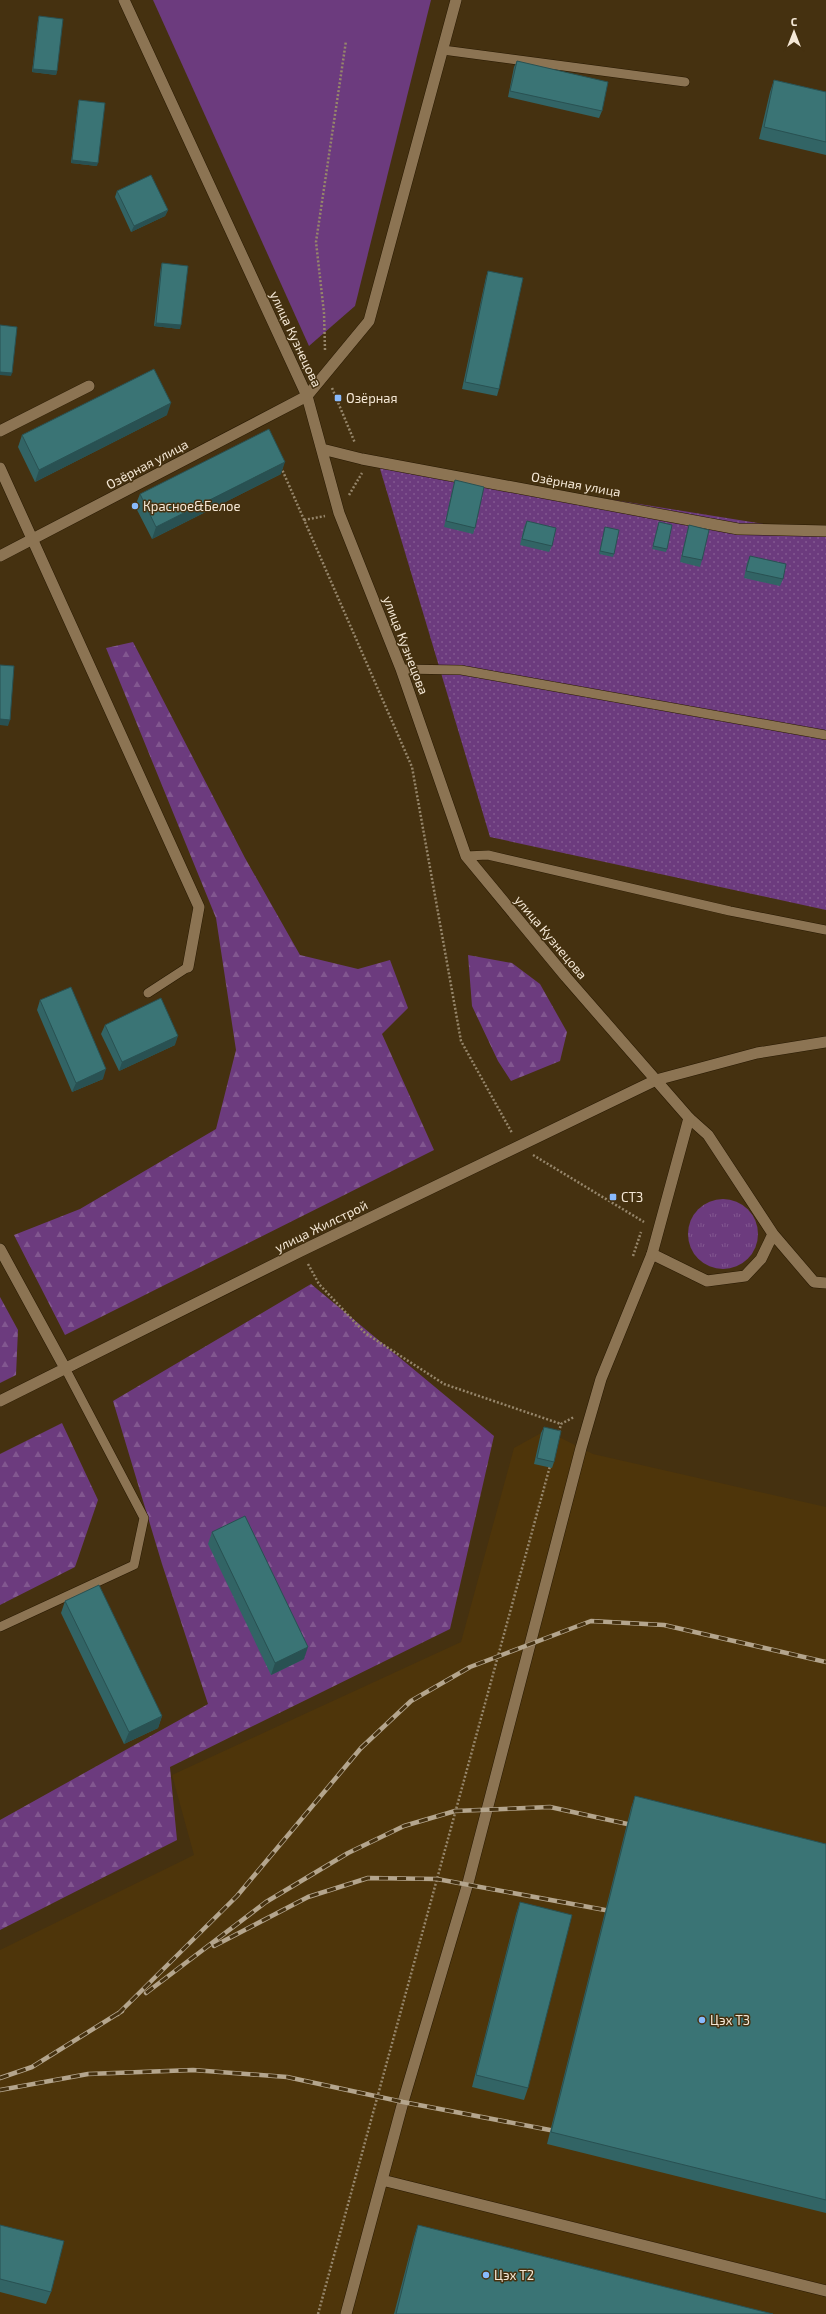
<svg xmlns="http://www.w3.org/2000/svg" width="826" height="2314" font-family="'Exo 2',sans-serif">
	<defs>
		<pattern id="grass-tufts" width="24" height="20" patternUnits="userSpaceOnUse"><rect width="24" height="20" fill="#6c3b7e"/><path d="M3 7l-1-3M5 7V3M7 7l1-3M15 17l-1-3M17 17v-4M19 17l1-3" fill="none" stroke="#825790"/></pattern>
		<pattern id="forest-firs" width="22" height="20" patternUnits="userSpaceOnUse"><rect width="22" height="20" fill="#6c3b7e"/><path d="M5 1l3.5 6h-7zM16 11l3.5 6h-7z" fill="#825790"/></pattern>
		<pattern id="garden-dots" width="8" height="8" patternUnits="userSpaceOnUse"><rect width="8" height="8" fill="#6c3b7e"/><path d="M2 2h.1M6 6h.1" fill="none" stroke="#825790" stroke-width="1.8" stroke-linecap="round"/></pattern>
	</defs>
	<rect width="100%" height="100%" fill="#453110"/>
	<path fill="#4e350a" d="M541,1433L559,1437L593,1454L826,1507V2314H0V1950L194,1855L172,1775L461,1642L514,1448Z"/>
	<path fill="url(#grass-tufts)" d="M688 1234a35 35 0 1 1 70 0a35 35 0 1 1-70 0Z"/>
	<path fill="url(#forest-firs)" d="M133,642L245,858L300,955L358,969L390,960L408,1008L382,1034L434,1150L65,1335L14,1235L80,1209L216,1129L236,1050L216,918L106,648Z
		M468,955L512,963L540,984L567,1032L560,1061L511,1081L498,1061L472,1006Z
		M311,1284L494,1436L450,1629L170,1767L177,1840L0,1930V1820L208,1704L162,1564L113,1401Z
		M0,1297L18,1330L16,1375L0,1383Z
		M62,1423L98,1500L75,1567L0,1605V1454Z"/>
	<path fill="#6c3b7e" d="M153,0H431L355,306L309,346Z"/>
	<path fill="url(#garden-dots)" d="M378,462L826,534V910L490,837Z"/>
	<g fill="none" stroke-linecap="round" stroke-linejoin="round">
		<g stroke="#281902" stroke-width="10">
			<path id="service" d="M443,50L685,82
				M401,669L461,670L826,735
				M466,856L488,855L730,911L826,930
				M148,993L188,967L189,960
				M0,1627L134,1565L144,1518L65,1368"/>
		</g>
		<g stroke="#281902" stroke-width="12">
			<path id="minor" d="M307,396L369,321L456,0
				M0,431L89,386
				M0,468L199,907L188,967
				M689,1118L708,1135L773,1234L814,1282L826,1283
				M0,1249L65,1368
				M0,1401L301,1251L656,1080L757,1053L826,1042
				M382,2180L826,2291
				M346,2314L403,2102L468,1883L581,1448L601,1379L652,1254L707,1281L745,1276L761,1259L773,1234"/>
		</g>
		<g stroke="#281902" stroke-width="12">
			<path id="tertiary" d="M124,0L307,396L339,513L401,669L466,856L566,977L689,1118L652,1254
				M322,449L362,459L738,529L826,531
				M0,556L307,396"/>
		</g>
		<path stroke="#96866b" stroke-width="2.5" stroke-dasharray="2 2" stroke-linecap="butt" d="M325,350L324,313L316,242L346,41
			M332,388L355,443
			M281,467L412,767L461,1041L512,1133
			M349,495L362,473
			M304,520L325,516
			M533,1155L644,1222
			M633,1256L641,1232
			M308,1264L319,1284L365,1333L444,1384L561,1424
			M559,1432L561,1424L574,1417
			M318,2314L550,1466"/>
		<use href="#service" stroke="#8c7453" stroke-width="9"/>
		<use href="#minor" stroke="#8c7453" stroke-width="11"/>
		<use href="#tertiary" stroke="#8c7453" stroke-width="11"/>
		<g stroke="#b4a58d" stroke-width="4.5">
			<path id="rail" d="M214,1946L308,1897L368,1878L437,1879L605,1910
				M146,1993L266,1902L348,1853L404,1826L455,1811L550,1807L632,1825
				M118,2014L237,1896L361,1748L411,1701L470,1667L591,1621L664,1625L826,1662
				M0,2078L32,2067L122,2011
				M0,2090L88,2074L193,2070L287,2077L403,2102L550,2130"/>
		</g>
		<use href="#rail" stroke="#453110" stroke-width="3" stroke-dasharray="9" stroke-linecap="butt"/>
	</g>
	<path fill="#326465" d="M39,16L57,71L56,75L32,72L38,20Z
		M517,61L602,111L599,118L508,97L514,67Z
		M774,80L826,92V155L759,139L770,92Z
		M79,100L97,166L71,163L78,104Z
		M117,191L168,210L165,216L131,232L115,197Z
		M162,263L180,329L154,326L161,266Z
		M488,271L499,389L497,396L462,389L486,277Z
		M167,415L35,482L18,447L22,435Z
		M281,474L152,539L135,506L140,494Z
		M455,480L475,528L473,534L444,527L453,487Z
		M527,521L552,546L549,552L520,545L524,527Z
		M659,522L667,549L666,552L652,549Z
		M689,525L702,560L700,567L680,562L687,532Z
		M605,527L614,554L613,557L599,554Z
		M750,556L783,579L780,586L744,578L747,563Z
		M40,1000L103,1079L72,1092L37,1010Z
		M105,1025L175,1045L119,1071L101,1034Z
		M544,1427L554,1462L552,1468L534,1464L541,1433Z
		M212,1532L304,1659L271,1675L208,1544Z
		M65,1601L162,1716L158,1728L124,1744L61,1613Z
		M635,1796L826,1844V2213L547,2144L631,1808Z
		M520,1902L528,2088L524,2100L472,2087L516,1914Z
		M0,2225L51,2292L46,2304L0,2292Z
		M418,2225L773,2314H394L414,2237Z"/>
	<path fill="#295152" d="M33,69L57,71L56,75L32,72Z
		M72,160L98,163L97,166L71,163Z
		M168,210L165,216L131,232L134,226Z
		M156,323L181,325L180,329L154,326Z
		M0,372L12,373L11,376L0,375Z
		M171,403L167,415L35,482L39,470Z
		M285,462L281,474L152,539L156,527Z
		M0,719L10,720L8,726L0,725Z
		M178,1036L175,1045L119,1071L122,1062Z
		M106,1069L103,1079L72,1092L76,1083Z
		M308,1647L304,1659L271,1675L275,1663Z
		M162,1716L158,1728L124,1744L129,1732Z"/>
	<path fill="#3a7475" stroke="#295152" d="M39,16L63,19L57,71L33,69Z
		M517,61L608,82L602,111L510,91Z
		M774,80L826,92V142L764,127Z
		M79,100L105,103L98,163L72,160Z
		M151,175L168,210L134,226L117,191Z
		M162,263L188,266L181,325L156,323Z
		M488,271L523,278L499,389L465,382Z
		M0,325L17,327L12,373L0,372Z
		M154,369L171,403L39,470L22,435Z
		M269,429L285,462L156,527L140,494Z
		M455,480L484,487L475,528L446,521Z
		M527,521L556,528L552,546L522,539Z
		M659,522L672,525L667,549L653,546Z
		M689,525L709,530L702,560L682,556Z
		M605,527L619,530L614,554L600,551Z
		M750,556L786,564L783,579L746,571Z
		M0,665L14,666L10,720L0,719Z
		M71,987L106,1069L76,1083L40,1000Z
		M161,998L178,1036L122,1062L105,1025Z
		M544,1427L561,1431L554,1462L537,1458Z
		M245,1516L308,1647L275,1663L212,1532Z
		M99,1585L162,1716L129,1732L65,1601Z
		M635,1796L826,1844V2200L551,2132Z
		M520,1902L572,1915L528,2088L476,2075Z
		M0,2225L64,2241L51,2292L0,2279Z
		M418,2225L773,2314H396Z"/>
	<g fill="#89bafc" stroke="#453110" stroke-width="1.5">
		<rect x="334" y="394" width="8" height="8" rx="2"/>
		<circle cx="135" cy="506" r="4"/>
		<rect x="609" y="1193" width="8" height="8" rx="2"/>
		<circle cx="702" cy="2020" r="4"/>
		<circle cx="486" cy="2275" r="4"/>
	</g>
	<g text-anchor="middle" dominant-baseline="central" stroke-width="3" stroke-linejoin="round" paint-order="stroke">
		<g font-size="13" fill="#f5e8d6" stroke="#453110">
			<text transform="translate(296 339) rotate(65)">улица Кузнецова</text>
			<text transform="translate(147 464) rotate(-28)">Озёрная улица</text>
			<text transform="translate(576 484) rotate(10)">Озёрная улица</text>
			<text transform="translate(406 645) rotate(69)">улица Кузнецова</text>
			<text transform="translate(551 937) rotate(50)">улица Кузнецова</text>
			<text transform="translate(321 1226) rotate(-26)">улица Жилстрой</text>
		</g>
		<g font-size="13" fill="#f5e8d6" stroke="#453110" text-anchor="start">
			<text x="346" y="398">Озёрная</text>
			<text x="143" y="506">Красное&amp;Белое</text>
			<text x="621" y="1197">СТЗ</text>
			<text x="710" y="2020">Цэх Т3</text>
			<text x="494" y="2275">Цэх Т2</text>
		</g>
	</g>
	<g transform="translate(794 32)" stroke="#453110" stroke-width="3" paint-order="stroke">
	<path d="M0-3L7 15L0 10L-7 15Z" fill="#f5e8d6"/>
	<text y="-6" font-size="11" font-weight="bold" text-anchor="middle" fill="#f5e8d6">С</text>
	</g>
</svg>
